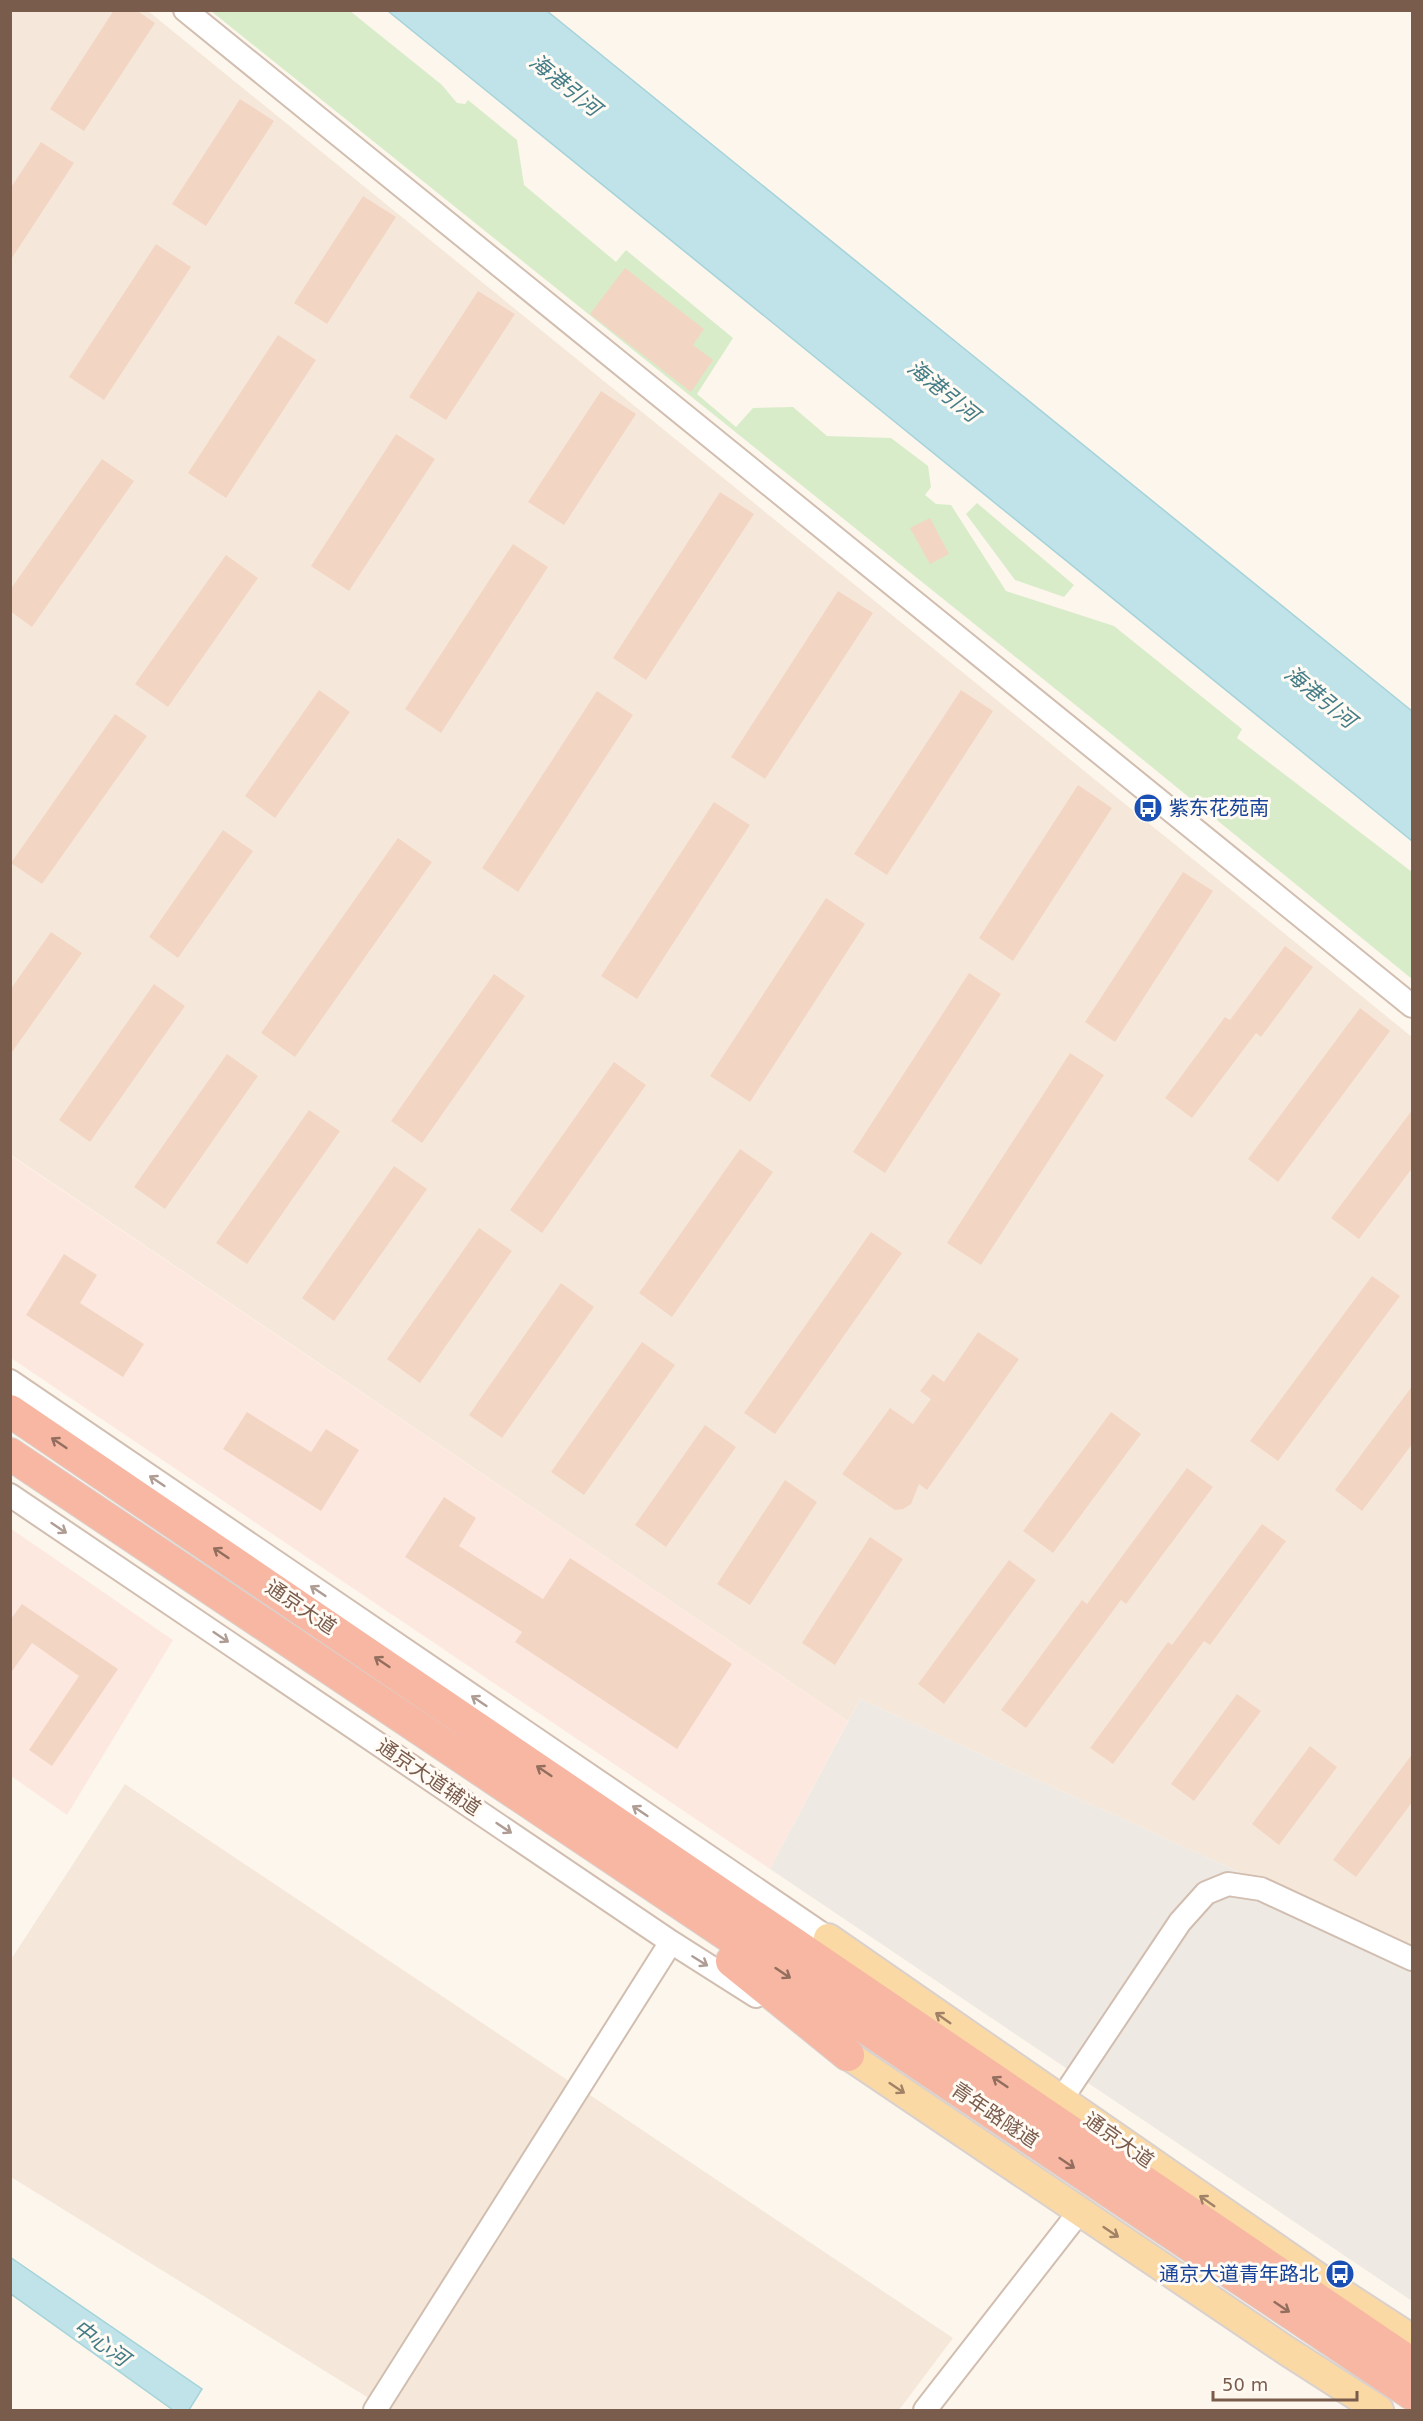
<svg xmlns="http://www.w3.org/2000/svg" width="1423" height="2421" font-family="'DejaVu Sans','Noto Sans SC',sans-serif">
	<rect width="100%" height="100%" fill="#fdf6ec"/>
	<path fill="#f5e8da" d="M10,11H148L1412,1037V1951L860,1699L848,1721L11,1155Z
		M125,1784L953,2338L899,2410H388L11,2177L10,1961Z"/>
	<path fill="#fde8e0" d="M10,1155L848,1721L770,1869L11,1358Z
		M10,1528L173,1640L67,1815L11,1776Z"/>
	<path fill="#efe9e4" d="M860,1699L1412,1951V2301L770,1869Z"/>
	<path fill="#d8ecc9" d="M211,11H350L442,85L457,103L465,104L468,100L517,140L524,185L616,262L626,250L733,338L697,394L736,427L753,408L793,407L827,436L891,438L928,466L931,487L925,495L936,504L951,505L1006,591L1114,626L1242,729L1237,738L1412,872V979L1104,728Z
		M977,503L1074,585L1064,597L1015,580L966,514Z"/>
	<path fill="#bfe3e8" stroke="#a5d3da" stroke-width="1.5" d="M388,11H547L1412,711V841Z
		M10,2257L202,2389L189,2410H173L11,2294Z"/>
	<path fill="#f3d5c3" d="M114,10H136L155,23L84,131L50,109Z
		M240,99L274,121L206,226L172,204Z
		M41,142L74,163L10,261V189Z
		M363,196L396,217L327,324L294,303Z
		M156,244L191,267L104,400L69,377Z
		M625,268L704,329L693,345L713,360L691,392L590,314Z
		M478,291L515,314L446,420L409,397Z
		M278,335L316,360L226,498L188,473Z
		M601,391L636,414L564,525L528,502Z
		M396,434L435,459L349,591L311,566Z
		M102,459L134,481L32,627L10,611V590Z
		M720,492L754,514L646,680L613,658Z
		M930,518L949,554L930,564L910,528Z
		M513,544L548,567L441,733L405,709Z
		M226,555L258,578L168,707L135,684Z
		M838,591L873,613L765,779L731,757Z
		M319,690L350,712L275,818L245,796Z
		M961,690L993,711L887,875L854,854Z
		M597,691L633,715L518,892L482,868Z
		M115,714L147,736L42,884L11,863Z
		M1078,785L1112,808L1013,961L979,938Z
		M714,802L750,825L637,999L601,976Z
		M223,830L253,851L178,958L149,937Z
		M398,838L432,862L295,1057L261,1033Z
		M1183,872L1213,891L1115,1042L1085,1022Z
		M826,898L865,924L750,1102L710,1076Z
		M51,932L82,953L10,1055V990Z
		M1285,946L1313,967L1261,1037L1256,1033L1192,1118L1165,1098L1225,1017L1230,1020Z
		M969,973L1001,994L885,1173L853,1152Z
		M494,974L525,996L422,1143L391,1121Z
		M154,984L185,1006L90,1142L59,1120Z
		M1360,1008L1390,1031L1278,1182L1248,1159Z
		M1070,1053L1104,1075L981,1265L947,1243Z
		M227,1054L258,1076L165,1209L134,1187Z
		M614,1062L646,1085L542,1233L510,1210Z
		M1413,1109V1167L1359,1239L1331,1218Z
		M309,1110L340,1131L247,1264L216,1243Z
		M740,1149L773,1172L672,1317L639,1293Z
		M394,1166L427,1189L334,1321L302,1298Z
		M479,1228L512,1251L420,1383L387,1359Z
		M871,1232L902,1253L775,1434L744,1413Z
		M64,1254L97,1275L80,1303L144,1344L123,1377L26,1315Z
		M1372,1276L1400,1296L1278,1461L1250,1441Z
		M561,1283L594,1307L502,1438L469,1415Z
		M978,1332L1019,1359L927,1490L919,1484L911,1504L903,1509L895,1510L842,1474L890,1408L913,1424L931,1399L920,1391L933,1374L944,1382Z
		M642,1342L675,1365L584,1495L551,1472Z
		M1413,1385V1443L1362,1511L1335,1490Z
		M247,1412L311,1452L326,1429L359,1450L321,1511L223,1449Z
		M1111,1412L1141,1434L1053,1553L1023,1531Z
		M705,1425L736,1447L666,1547L635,1525Z
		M1187,1468L1213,1487L1126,1604L1121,1600L1026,1728L1001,1710L1082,1600L1087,1604Z
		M785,1480L817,1502L750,1605L717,1584Z
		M444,1497L476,1518L459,1546L543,1599L570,1558L732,1664L677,1749L515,1642L522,1632L405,1557Z
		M1262,1524L1286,1541L1210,1645L1204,1641L1113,1764L1090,1748L1168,1642L1172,1645Z
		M870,1537L903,1559L835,1665L802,1643Z
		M1009,1560L1036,1580L944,1704L918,1684Z
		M22,1604L118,1669L52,1766L29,1750L79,1676L32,1643L10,1674V1620Z
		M1237,1694L1261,1711L1194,1801L1171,1784Z
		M1310,1746L1337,1767L1279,1845L1252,1824Z
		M1413,1753V1801L1356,1877L1333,1860Z"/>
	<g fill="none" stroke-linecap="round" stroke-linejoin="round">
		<g stroke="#d1beb0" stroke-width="26">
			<path id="minor" d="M185,10L1412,1006
				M10,1381L828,1938
				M10,1495L671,1942L756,1996
				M1061,2100L1180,1922L1206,1893L1228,1884L1261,1889L1412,1959
				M375,2410L671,1942
				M925,2410L1080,2211"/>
		</g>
		<g stroke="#dad1cd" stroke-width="32">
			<path id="major" d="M828,1938L1332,2287L1412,2339
				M848,2055L1287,2351L1379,2410"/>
		</g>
		<g stroke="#dad1cd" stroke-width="34">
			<path id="highway" d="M10,1411L1412,2364
				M10,1454L1412,2394
				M732,1961L848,2055"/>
		</g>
		<use href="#minor" stroke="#fff" stroke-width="22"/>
		<use href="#major" stroke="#fbd9a5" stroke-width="28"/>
		<use href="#highway" stroke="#f7b7a3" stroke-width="32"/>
	</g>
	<defs><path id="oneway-shaft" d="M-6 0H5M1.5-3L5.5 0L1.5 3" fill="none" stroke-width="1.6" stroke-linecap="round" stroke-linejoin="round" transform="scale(1.5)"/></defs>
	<g stroke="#936e5e">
		<use href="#oneway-shaft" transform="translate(59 1443) rotate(-146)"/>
		<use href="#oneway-shaft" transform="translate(221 1553) rotate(-146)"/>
		<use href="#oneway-shaft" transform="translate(382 1662) rotate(-146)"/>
		<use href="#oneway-shaft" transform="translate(544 1771) rotate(-146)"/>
		<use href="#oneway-shaft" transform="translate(783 1973) rotate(34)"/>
		<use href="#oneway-shaft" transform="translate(1000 2082) rotate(-146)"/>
		<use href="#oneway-shaft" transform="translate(1067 2163) rotate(34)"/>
		<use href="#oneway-shaft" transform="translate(1282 2307) rotate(34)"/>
	</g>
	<g stroke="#af9d94">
		<use href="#oneway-shaft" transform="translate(157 1481) rotate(-146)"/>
		<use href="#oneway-shaft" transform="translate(59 1528) rotate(34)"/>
		<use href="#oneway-shaft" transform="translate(318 1591) rotate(-146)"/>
		<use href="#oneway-shaft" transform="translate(221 1637) rotate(34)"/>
		<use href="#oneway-shaft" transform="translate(479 1701) rotate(-146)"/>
		<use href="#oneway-shaft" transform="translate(640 1811) rotate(-146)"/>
		<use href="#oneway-shaft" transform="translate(504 1828) rotate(34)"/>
		<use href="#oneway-shaft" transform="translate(700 1961) rotate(32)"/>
	</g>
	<g stroke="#a18267">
		<use href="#oneway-shaft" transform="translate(943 2018) rotate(-145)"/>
		<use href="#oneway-shaft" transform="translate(897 2088) rotate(34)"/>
		<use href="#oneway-shaft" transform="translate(1207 2201) rotate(-145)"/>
		<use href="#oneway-shaft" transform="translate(1111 2232) rotate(34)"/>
	</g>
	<defs>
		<g id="bus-disc" transform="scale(1.5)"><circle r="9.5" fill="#1a4fb4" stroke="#fffaf3"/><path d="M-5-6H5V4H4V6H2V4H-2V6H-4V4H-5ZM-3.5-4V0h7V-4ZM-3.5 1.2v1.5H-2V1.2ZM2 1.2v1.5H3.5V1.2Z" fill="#fff"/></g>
	</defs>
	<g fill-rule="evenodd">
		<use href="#bus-disc" x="1148" y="808"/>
		<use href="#bus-disc" x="1340" y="2274"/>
	</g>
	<g text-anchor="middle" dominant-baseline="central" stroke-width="6" stroke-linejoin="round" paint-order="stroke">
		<g font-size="20" fill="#164399" stroke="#fffaf3" text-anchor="start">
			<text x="1169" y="808">紫东花苑南</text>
			<text x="1319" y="2274" text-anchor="end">通京大道青年路北</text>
		</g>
		<g font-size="20" fill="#7a5c4d" stroke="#fffaf3">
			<text transform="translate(301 1607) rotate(34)">通京大道</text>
			<text transform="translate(429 1777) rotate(34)">通京大道辅道</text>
			<text transform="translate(995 2115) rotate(34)">青年路隧道</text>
			<text transform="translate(1119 2140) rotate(35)">通京大道</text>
		</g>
		<g font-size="21" font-style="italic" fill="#437c86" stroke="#fffaf3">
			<text transform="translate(565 85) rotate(39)">海港引河</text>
			<text transform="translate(943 391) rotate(39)">海港引河</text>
			<text transform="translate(1320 697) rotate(39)">海港引河</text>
			<text transform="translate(101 2343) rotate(36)">中心河</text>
		</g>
	</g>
	<rect width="1423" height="2421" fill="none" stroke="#7a5c4d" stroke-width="24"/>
	<path d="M1213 2391v9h144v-9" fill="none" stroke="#7a5c4d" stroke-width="3"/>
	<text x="1222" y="2391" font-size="18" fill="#7a5c4d" stroke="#fffaf3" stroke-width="4.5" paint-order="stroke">50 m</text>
</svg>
